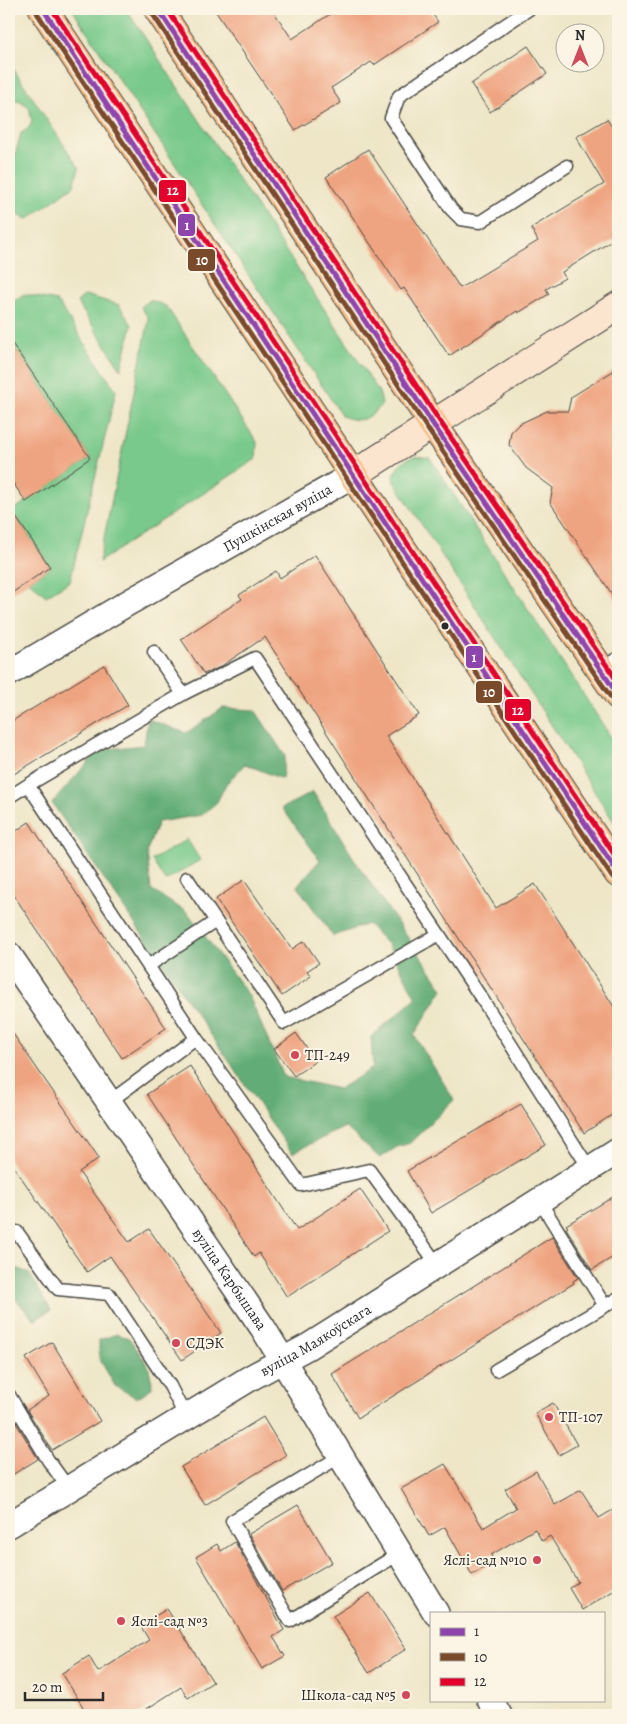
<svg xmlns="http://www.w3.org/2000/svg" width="627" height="1724" font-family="Alegreya,serif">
	<rect width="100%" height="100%" fill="#fcf5e5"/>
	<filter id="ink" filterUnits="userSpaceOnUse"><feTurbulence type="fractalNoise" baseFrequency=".02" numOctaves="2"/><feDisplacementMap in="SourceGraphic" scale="10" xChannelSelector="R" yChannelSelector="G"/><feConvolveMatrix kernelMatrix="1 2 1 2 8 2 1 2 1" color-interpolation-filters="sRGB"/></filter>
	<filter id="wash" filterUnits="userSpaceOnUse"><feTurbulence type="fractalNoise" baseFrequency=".0096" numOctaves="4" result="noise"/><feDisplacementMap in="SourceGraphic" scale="20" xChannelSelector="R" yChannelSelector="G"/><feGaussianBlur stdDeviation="1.12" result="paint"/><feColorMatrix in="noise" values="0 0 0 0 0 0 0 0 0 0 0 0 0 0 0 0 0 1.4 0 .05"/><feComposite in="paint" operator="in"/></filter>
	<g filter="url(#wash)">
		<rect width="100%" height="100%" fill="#eee6c7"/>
		<path fill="#78c98b" stroke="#527a5b" d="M72,9H126L379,392L382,404C370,419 360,424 342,416Z
			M9,62L79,168L74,186L28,219C20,217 10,208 9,200C6,184 17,150 21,133L28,129L32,122L29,107L19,100L9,105Z
			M24,294L57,301L116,391L70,581L46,596L29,581L50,567L12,511L90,458L9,339V304Z
			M85,295L119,305L132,325L121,369L77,302Z
			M150,300L166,306L257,442L256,459L99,562L149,319L141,307Z
			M416,456L430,458L618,748V828L393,480C396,465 402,460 416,456Z
			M187,839L200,860L165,881L152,860Z"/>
		<path fill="#62ad77" stroke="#466c51" d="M223,708L255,710L285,756L282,779L245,764L226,784L217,802L202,815L158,822L147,851L151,890L188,913L249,996L284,1077L339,1089L373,1068L371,1037L416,998L388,945L368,924L333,936L297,886L320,860L282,808L313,792L356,862L443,989L414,1035L454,1100L410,1143L397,1147L380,1158L345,1127L292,1153L52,803L99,750L144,745L148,719L186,733Z
			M9,1265L29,1273L51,1310L35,1320L12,1296L9,1297Z
			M117,1334L129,1338L148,1365L153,1387L137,1398L115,1386L99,1358V1340Z"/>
		<g id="blocks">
			<path fill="#efa481" d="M214,9H272L292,39L338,9H429L438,22L374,65L371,62L331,88L341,103L295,130Z
				M528,46L547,74L490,112L471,84Z
				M607,119L618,137V237L562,272L565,278L546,289L549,294L518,313L517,311L449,356L404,288L401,290L326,177L368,149L460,288L538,241L531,228L604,184L576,137Z
				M9,339L90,458L26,502L9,477Z
				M618,368V458L615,484L618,488V603L550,502L553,488L526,468L509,445L511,432L519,424L547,411H568L571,397Z
				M9,507L50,567L9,595Z
				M315,555L419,715L386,736L496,908L535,884L618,1013V1111L584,1133L265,637L220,667L204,674L181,639L242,599L239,595L276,571L280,578Z
				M104,665L128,705L9,777V723Z
				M29,822L166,1028L122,1058L9,888V836Z
				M244,880L292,949L304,941L319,963L307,971L311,976L282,996L216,899Z
				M9,1028L99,1158L79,1172L129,1242L149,1229L221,1333L182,1360L110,1256L87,1272L9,1160Z
				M296,1033L316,1061L294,1076L274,1049Z
				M190,1066L297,1230L360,1189L388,1231L287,1297L259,1253L254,1257L147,1094Z
				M521,1104L546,1145L431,1213L407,1171Z
				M618,1194V1254L592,1270L566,1228L568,1227L566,1225Z
				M552,1237L578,1278L573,1281L574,1283L358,1418L332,1374Z
				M52,1342L100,1421L52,1450L27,1410L49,1396L26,1358Z
				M553,1403L577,1445L559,1455L535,1413Z
				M263,1417L286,1455L205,1505L181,1467Z
				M13,1418L38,1459L9,1477V1421Z
				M445,1464L483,1528L516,1508L505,1489L536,1471L555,1505L581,1490L599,1518L618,1507V1588L582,1610L569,1588L578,1582L550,1536L542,1541L535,1529L491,1555L494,1562L472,1575L445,1527L429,1536L401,1489Z
				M298,1505L332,1562L282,1591L249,1534Z
				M235,1542L284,1630L273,1637L285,1656L262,1669L196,1557L217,1544L221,1551Z
				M370,1593L406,1649L369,1673L333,1616Z
				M167,1609L213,1682L188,1698L181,1687L137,1715H88L62,1673L89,1656L98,1672L149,1640L140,1625Z"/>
		</g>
	</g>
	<g filter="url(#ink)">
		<use href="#blocks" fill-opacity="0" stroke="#484742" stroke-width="1"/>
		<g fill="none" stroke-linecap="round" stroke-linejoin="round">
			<g stroke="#484742" stroke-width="15">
				<path id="lane" d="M529,9L399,96L391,118L451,209L461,219L480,222L567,166
					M154,652L183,694L255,658L482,999L589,1168
					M601,669L618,658
					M28,785L183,694
					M9,797L28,785L196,1038L301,1185L369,1170L437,1264
					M187,878L284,1023L439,934
					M148,966L216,921
					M109,1102L196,1038
					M9,1237L17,1232L58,1289L109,1294L170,1386L186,1418
					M605,1306L618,1298
					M496,1370L605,1306L539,1200
					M9,1395L48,1460L69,1489
					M341,1456L232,1521L290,1621L400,1553"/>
			</g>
			<g stroke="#484742" stroke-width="28">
				<g id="street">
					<path id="s1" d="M9,673L126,604L353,475"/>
					<path id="s2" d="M9,955L263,1328L436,1613"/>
					<path id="s3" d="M9,1525L252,1377L309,1346L618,1151"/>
					<path d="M490,1700L499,1715"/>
				</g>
			</g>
			<g stroke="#484742" stroke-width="30">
				<path id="secondary" d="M353,475L618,306"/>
			</g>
			<g stroke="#484742" stroke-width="30">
				<path id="primary" d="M43,9L618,873
					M158,9L433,424L618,695"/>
			</g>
			<use href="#lane" stroke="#fff" stroke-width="12"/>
			<use href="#street" stroke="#fff" stroke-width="25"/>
			<use href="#secondary" stroke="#fbe5cf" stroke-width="28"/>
			<use href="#primary" stroke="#f6be87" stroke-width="28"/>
			<g stroke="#fcf5e5" stroke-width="9">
				<path id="bus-1" d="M43,9L618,873
					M158,9L433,424L618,695"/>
			</g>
			<g stroke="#fcf5e5" stroke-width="9">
				<path id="bus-2" d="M37,13L612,877
					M152,13L427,428L612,699"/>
			</g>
			<g stroke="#fcf5e5" stroke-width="9">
				<path id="bus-3" d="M52,9L618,860
					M167,9L439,420L618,682"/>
			</g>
			<use href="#bus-1" stroke="#8e44ad" stroke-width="5"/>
			<use href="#bus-2" stroke="#7a4b2a" stroke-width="5"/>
			<use href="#bus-3" stroke="#e4002b" stroke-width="5"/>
		</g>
	</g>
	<circle fill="#2b2b2b" stroke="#fcf5e5" stroke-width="2" cx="445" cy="626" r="4.5"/>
	<g fill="#d1495b" stroke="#fcf5e5" stroke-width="2">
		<circle cx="295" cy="1055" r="5"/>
		<circle cx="176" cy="1343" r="5"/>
		<circle cx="549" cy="1417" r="5"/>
		<circle cx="537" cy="1560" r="5"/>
		<circle cx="121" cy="1621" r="5"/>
		<circle cx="406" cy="1695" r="5"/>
	</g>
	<g text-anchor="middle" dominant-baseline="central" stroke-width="4" stroke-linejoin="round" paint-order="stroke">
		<g font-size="15" fill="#2b2b2b" stroke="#fcf5e5">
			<text stroke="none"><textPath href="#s1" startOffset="310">Пушкінская вуліца</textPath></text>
			<text stroke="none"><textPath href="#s2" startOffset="392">вуліца Карбышава</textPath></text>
			<text stroke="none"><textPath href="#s3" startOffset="358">вуліца Маякоўскага</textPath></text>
		</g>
		<g font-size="15" fill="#2b2b2b" stroke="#fcf5e5" text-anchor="start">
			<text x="305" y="1055">ТП-249</text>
			<text x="186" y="1343">СДЭК</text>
			<text x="559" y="1417">ТП-107</text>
			<text x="527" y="1560" text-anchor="end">Яслі-сад №10</text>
			<text x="131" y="1621">Яслі-сад №3</text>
			<text x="396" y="1695" text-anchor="end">Школа-сад №5</text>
		</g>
	</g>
	<g stroke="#fcf5e5" stroke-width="2">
		<rect x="158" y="179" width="29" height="24" rx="5" fill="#e4002b"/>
		<rect x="177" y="213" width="19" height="24" rx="5" fill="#8e44ad"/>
		<rect x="187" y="248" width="29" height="24" rx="5" fill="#7a4b2a"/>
		<rect x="465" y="645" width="19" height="24" rx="5" fill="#8e44ad"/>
		<rect x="475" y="680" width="28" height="24" rx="5" fill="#7a4b2a"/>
		<rect x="504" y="698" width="28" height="24" rx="5" fill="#e4002b"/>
	</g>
	<g font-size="14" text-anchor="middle" font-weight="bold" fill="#fff">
		<text x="173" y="195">12</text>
		<text x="187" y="230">1</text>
		<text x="202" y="265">10</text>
		<text x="474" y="662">1</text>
		<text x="489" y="697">10</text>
		<text x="518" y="715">12</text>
	</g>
	<rect width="627" height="1724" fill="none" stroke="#fcf5e5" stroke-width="30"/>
	<rect x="430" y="1612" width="175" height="90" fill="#fcf5e5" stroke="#a8a49b"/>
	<rect x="440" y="1628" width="25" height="8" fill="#8e44ad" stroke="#a8a49b"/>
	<text x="474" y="1636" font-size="15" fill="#2b2b2b">1</text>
	<rect x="440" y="1653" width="25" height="8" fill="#7a4b2a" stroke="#a8a49b"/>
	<text x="474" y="1662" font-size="15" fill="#2b2b2b">10</text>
	<rect x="440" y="1678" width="25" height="8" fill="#e4002b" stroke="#a8a49b"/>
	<text x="474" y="1686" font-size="15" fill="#2b2b2b">12</text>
	<g transform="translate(580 48)"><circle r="24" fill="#fcf5e5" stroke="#a8a49b"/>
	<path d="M0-4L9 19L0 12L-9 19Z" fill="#d1495b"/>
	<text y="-8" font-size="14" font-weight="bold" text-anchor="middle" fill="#2b2b2b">N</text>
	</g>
	<path d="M25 1692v8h78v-8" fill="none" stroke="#2b2b2b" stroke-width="2.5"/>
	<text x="32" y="1692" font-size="15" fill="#2b2b2b" stroke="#fcf5e5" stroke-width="4" paint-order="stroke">20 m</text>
</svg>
